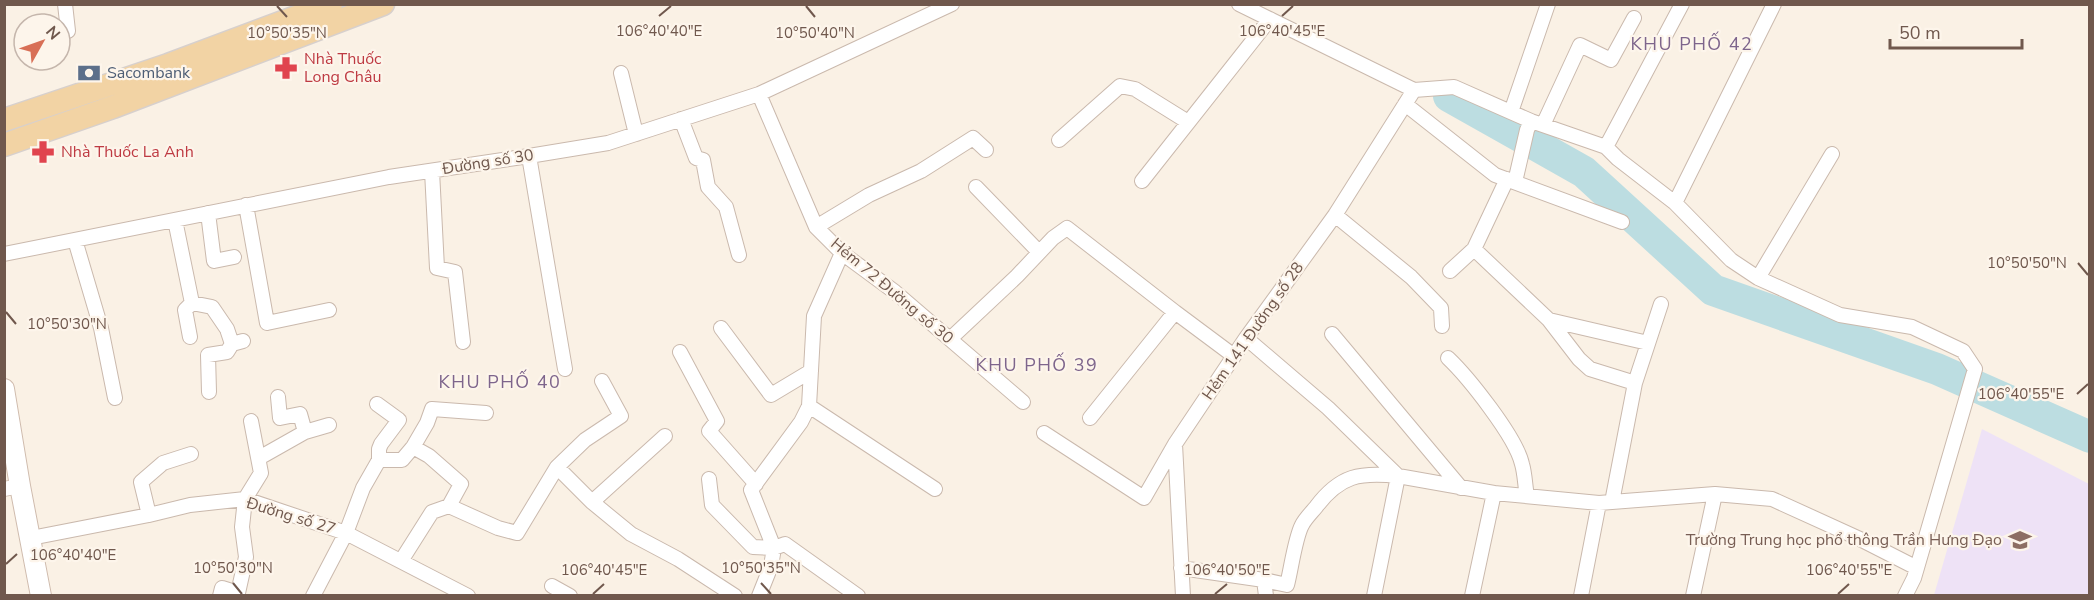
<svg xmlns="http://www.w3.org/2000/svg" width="2094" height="600" font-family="'Nunito Sans',sans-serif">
	<rect width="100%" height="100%" fill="#faf1e5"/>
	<path fill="#eee2f6" d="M1982,429L2089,484V595H1934Z"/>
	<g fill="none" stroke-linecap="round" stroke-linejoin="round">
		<path stroke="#bcdde1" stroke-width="32" d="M1449,96L1584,172L1713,290L1937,369L2090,437"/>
		<g stroke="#cab9ad" stroke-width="16">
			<path id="street" d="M65,4L68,31
				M1239,4L1414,90L1454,87L1531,121L1606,147L1618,159L1675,203L1731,260L1758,278L1840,315L1912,327L1963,351L1975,369L1914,578L1905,596
				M621,73L636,134
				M759,94L816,227L842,253L895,292L1023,402
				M1405,104L1495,175L1622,222
				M1511,112L1548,4
				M681,119L696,158L703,160L708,187L726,207L739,255
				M1543,125L1580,45L1611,60L1634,18
				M1059,140L1120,86L1135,89L1188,122
				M1606,147L1682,4
				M529,156L565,369
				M432,171L437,268L455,272L463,342
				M1142,181L1270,19
				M1515,182L1527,130L1531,121
				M976,187L1039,252
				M1675,203L1774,4
				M246,205L267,323L329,310
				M208,213L214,261L234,257
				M1335,215L1411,277L1441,308L1442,326
				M175,220L192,303L212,307L227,329L232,344L243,341
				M816,227L869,195L921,171L973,138L986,150
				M75,240L101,328L115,398
				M1474,249L1549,320L1648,343
				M4,254L389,177L529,156L608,143L759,94L952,4
				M1450,271L1474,249L1507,179
				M1758,278L1832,154
				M1549,320L1579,359L1590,369L1635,383
				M721,328L771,395L811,371
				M1332,334L1461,488
				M190,337L185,310L192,303
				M1246,338L1328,408L1398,476
				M950,339L1017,276L1053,238L1067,228L1175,312
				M680,352L717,421L709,431L756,484
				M1448,358C1468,377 1516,437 1522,464C1525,474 1525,486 1527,496
				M209,392L208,355L227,352L232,344
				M278,397L280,418L300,414L305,432
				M809,406L935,489
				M1090,418L1175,312L1234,356
				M1044,433L1144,498L1175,444
				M259,458L305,432L329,425
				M379,460H402L413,447
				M557,467L592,502L631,534L678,559L735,596
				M709,479L712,505L753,547L774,548L785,544L858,596
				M4,489L20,486
				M1494,493L1599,503L1715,494
				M592,502L665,436
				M1612,502L1635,383L1661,304
				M449,506L498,528L517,533L557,467L585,440L621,416L602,381
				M149,515L141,482L163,463L191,454
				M31,538L149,515L190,505L245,499L346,533L468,596
				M401,561L432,512L449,506L461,484L429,456L413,447L427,423L432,409L486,413
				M1181,568L1264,580
				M552,586L570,596
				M220,596L222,588L238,593L246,557L242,527L245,499L261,473L251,421
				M313,596L346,533L363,488L379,460V449L381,444L399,420L377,404
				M759,596L771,566L774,548L751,490L801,422L809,406L814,316L842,253
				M1183,596L1175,444L1246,338L1335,215L1414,90
				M1266,596L1264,580L1287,585C1291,570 1295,538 1302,525C1305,519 1311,513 1316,507C1340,475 1360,472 1398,476
				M1374,596L1398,476L1494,493L1472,596
				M1581,596L1599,503
				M1693,596L1715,494L1772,499L1860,539L1917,568"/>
		</g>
		<g stroke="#cfbbad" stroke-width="22">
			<path id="secondary" d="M4,389L20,486L41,596"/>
		</g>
		<g stroke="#d7d0cd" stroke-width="25">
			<path id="primary" d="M4,120L168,65L331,4
				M4,145L113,107L383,4"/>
		</g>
		<use href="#street" stroke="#fff" stroke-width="14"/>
		<use href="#secondary" stroke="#fff" stroke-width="20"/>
		<use href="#primary" stroke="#f2d3a4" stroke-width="22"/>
	</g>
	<path fill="none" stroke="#70584d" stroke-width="2" d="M277,6L287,17M806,6L815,17M659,16L671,6M1282,16L1293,6M2078,263L2088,275M6,312L16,324M2077,394L2088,384M6,564L17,554M233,583L242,594M761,583L771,594M593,594L604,584M1215,594L1227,584M1838,594L1849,584"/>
	<defs>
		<g id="pharmacy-bare" transform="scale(1.8)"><path d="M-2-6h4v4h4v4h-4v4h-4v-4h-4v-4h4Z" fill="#e0444e" stroke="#fdf5eb" stroke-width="2.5" paint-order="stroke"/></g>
		<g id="bank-bare" transform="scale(1.8)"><path d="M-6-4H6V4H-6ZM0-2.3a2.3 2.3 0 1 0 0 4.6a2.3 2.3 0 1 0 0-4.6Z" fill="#5c6f8a" stroke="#fdf5eb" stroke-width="2.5" paint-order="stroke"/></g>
		<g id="school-bare" transform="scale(1.8)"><path d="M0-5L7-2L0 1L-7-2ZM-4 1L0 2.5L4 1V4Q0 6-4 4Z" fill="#8d6e63" stroke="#fdf5eb" stroke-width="2.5" paint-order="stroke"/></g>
	</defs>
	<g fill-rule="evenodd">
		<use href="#pharmacy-bare" x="286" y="68"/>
		<use href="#bank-bare" x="89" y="73"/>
		<use href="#pharmacy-bare" x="43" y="152"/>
		<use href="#school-bare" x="2020" y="540"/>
	</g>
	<g text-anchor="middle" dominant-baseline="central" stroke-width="4.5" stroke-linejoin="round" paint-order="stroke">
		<g font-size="16" fill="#be3a42" stroke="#fdf5eb" text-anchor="start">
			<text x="304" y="59">Nhà Thuốc<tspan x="304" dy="18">Long Châu</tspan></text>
			<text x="61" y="152">Nhà Thuốc La Anh</text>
		</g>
		<g font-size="16" fill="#4e5e75" stroke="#fdf5eb" text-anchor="start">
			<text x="107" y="73">Sacombank</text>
		</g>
		<g font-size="16" fill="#70584d" stroke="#fdf5eb">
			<text transform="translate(488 162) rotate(-9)">Đường số 30</text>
			<text transform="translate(892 291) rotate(40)">Hẻm 72 Đường số 30</text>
			<text transform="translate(1253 331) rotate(-55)">Hẻm 141 Đường số 28</text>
			<text transform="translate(291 516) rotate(17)">Đường số 27</text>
		</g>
		<g font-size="16" fill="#785e54" stroke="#fdf5eb" text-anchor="end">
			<text x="2002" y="540">Trường Trung học phổ thông Trần Hưng Đạo</text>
		</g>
		<g font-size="18" letter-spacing="1.5" fill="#7e658c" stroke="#fdf5eb">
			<text x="1692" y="44">KHU PHỐ 42</text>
			<text x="1037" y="365">KHU PHỐ 39</text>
			<text x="500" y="382">KHU PHỐ 40</text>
		</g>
	</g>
	<g font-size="15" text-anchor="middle" fill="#70584d" stroke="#fdf5eb" stroke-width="4.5" stroke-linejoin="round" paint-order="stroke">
		<text x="659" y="36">106°40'40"E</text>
		<text x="1282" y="36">106°40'45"E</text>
		<text x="287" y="38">10°50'35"N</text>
		<text x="815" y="38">10°50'40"N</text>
		<text x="2027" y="268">10°50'50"N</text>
		<text x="67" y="329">10°50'30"N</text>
		<text x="2021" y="399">106°40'55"E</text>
		<text x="73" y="560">106°40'40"E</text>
		<text x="233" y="573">10°50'30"N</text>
		<text x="761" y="573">10°50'35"N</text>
		<text x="604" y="575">106°40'45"E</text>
		<text x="1227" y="575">106°40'50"E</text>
		<text x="1849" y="575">106°40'55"E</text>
	</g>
	<rect width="2094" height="600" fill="none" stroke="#70584d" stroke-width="12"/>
	<g transform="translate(42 42) rotate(50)"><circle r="28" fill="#fdf5eb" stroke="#c5b6ac" stroke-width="1.5"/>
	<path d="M0-4.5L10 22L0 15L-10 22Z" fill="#d86f56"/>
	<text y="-9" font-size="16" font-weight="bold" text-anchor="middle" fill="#70584d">N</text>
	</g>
	<path d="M1890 39v9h132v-9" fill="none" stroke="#70584d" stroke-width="3"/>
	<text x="1899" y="39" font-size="18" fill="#70584d" stroke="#fdf5eb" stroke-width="4.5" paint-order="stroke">50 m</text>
</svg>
